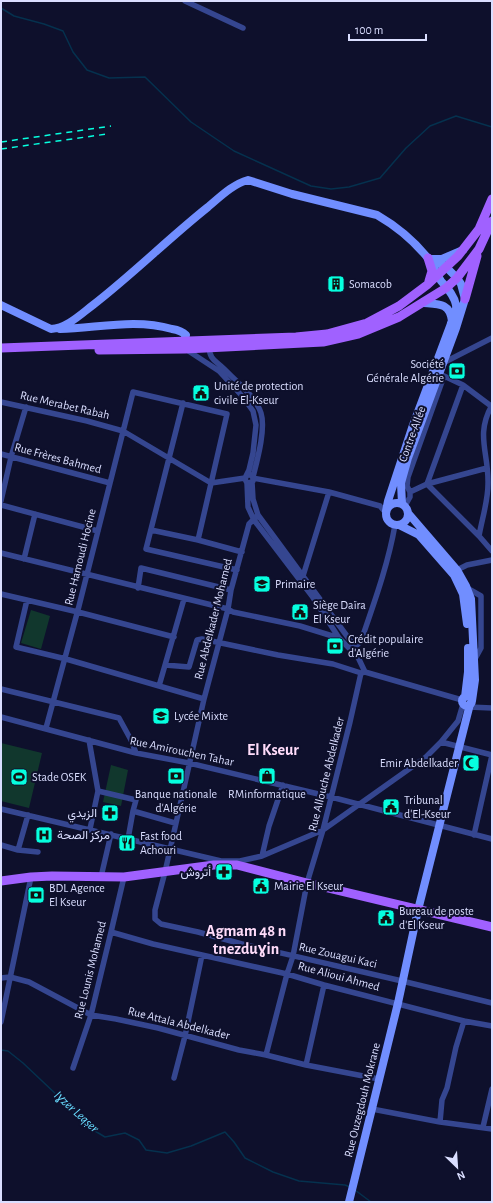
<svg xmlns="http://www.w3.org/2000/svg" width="493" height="1203" font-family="'Alegreya Sans',Vazirmatn,sans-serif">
	<rect width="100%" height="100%" fill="#0e102c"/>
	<path fill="#11372d" d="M31,610L50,616L41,649L21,643Z
		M1,743L42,753L29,808L1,801Z
		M111,765L128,770L121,806L103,802Z"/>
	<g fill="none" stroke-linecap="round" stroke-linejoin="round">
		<path stroke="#05314e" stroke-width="1.5" d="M1,8L14,16L44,24L63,31L73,52L87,70L109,78L145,77L191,122L234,151L311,186L331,189L349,187L380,178L406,148L430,126L456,116L492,127
			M1,1050L8,1051L23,1063L95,1131L105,1137L125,1133L139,1140L146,1150L167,1153L191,1146L225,1132L234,1142L245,1158L273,1172L299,1181L345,1185L350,1187
			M355,1190L371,1202"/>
		<path stroke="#354690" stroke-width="5.5" d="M185,1L243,28
			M209,347C210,360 215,360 223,368C235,380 256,397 261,413C266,429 257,461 253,477
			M187,350L219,371L243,397L253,411L256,425L253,453L249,470L246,476
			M443,363L492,338
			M444,376L463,385L491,406
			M463,385L427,484L479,536L492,551
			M1,402L87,421L123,431L211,483L245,478
			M183,403L146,549L237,570
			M1,454L110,483
			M253,478L329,492L380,506L385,512
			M252,482L253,499L258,515L355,647L361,641C374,603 388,565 395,525
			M247,483H249L253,481V478L251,475H247L245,479L247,483L248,507L254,520L312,596L339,638L352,651
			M410,492L427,484L487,468
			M1,501L11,457L26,407
			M1,505L98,531
			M405,506L410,497V492L407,486L408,477L444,376L439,373
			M258,515L249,524L231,590L228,609L204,699L165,872L155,910V919L161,924L198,932L242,944L402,981L492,1003
			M151,530L198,540L242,552
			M479,536C482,519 488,501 488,484C489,453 475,435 492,405
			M1,553L228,609L233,612L300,626L339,638
			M24,559L35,514
			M457,570L467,565L492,560
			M303,576L329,492
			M138,588L141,568L231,590
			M467,588L481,596V648L475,659
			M1,594L78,612L174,637
			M27,600L16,647L66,659L204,699
			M356,653L365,672L462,700
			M165,665L189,667L197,640L202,639L278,655L333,664L361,673
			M159,686L184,599
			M1,689L119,718L131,740L136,753
			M469,705V707L492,708
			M1,717L136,753L189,763L331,797L492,839
			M46,728L79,606L133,392L227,414L198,540
			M89,740L98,791L90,829
			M441,742L492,755
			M98,791L136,800L133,811L175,823
			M1,809L221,861H240L262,856L323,830L426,757L441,742L458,721L463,704
			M474,835L492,755
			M128,839L133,811
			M1,845L18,850L38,852
			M18,850L28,815
			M262,856L269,826L283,785
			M101,877L111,834
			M124,877L111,932L153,944L287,974L324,985L464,1021L492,1026
			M1,978L10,977L29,982L91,1015L116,1019L158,1028L239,1050L266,1055L306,1065L379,1079
			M1,1022L31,877
			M266,1055L287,974L293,956L307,883L323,830L350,722L361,673L365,672
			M306,1065L324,985
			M73,1068L91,1015L112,928
			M174,1078L185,1036L202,955
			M372,1109L440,1122L492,1129
			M440,1122L442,1100L447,1088L456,1047L464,1021
			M483,1127L492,1089"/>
		<path stroke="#718eff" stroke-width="8" d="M432,259H442L463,250
			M1,305L51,329C67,328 81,314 93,305C133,274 169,238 208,207C220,197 233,184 248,180L292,194L377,215C396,226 413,240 427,257C433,264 436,273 441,281C447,288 454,295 456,305C457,312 454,317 451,323
			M60,329C98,328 135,318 172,329C178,330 182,331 186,335L184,340
			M386 514a11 11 0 1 1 22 0a11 11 0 1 1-22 0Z
			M402,504L401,483L408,458L456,328L465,299L461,284L457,278L446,267L428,258
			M386,511L388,501L412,428L452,321C450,303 439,304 424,303
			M408,513L457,570L466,586L471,599L475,680L472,701
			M399,525L419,535L454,575L463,594L467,624
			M462 701a5 5 0 1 1 10 0a5 5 0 1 1-10 0Z
			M465,697L468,672V648
			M349,1202L398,1003L418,910L470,704"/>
		<path stroke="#a061ff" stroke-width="9" d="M428,258L432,271L429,281
			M465,299L477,256
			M1,348L296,337L327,334L367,323L399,306L427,285L458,256L479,229L492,199
			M99,350L185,349L323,342L358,334L399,317L446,288L457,278L479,249L492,221
			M1,881L31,877L52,876L124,877L214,865H237L307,883L492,927"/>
		<path stroke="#06ffdf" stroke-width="1.5" stroke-dasharray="6 5" stroke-linecap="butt" d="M1,142L111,126
			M1,149L107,134"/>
	</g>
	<defs>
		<g id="building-square" transform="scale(0.9)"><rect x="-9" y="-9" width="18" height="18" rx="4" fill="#06ffdf" stroke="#0e102c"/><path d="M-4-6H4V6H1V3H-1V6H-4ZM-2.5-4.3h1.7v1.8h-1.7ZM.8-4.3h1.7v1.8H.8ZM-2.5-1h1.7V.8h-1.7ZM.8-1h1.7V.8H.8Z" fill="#111"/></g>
		<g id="bank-square" transform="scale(0.9)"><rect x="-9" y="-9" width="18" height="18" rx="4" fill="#06ffdf" stroke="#0e102c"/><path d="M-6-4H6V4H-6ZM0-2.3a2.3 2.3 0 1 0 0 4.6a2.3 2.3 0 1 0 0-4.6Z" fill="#111"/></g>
		<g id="civic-square" transform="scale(0.9)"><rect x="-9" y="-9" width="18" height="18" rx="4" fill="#06ffdf" stroke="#0e102c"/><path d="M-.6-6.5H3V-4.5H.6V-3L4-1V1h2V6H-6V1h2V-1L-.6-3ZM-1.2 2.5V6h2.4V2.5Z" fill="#111"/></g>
		<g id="school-square" transform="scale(0.9)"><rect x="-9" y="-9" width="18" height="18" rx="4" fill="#06ffdf" stroke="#0e102c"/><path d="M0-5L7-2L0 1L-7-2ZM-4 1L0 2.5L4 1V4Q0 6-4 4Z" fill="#111"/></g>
		<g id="mosque-square" transform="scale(0.9)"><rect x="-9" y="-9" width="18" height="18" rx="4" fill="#06ffdf" stroke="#0e102c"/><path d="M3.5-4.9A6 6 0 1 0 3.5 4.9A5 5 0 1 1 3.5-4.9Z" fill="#111"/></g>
		<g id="shop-square" transform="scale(0.9)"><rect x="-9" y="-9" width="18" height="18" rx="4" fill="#06ffdf" stroke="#0e102c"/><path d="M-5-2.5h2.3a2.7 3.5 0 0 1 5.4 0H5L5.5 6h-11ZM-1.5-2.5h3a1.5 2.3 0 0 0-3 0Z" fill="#111"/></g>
		<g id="stadium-square" transform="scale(0.9)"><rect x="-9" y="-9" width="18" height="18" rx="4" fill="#06ffdf" stroke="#0e102c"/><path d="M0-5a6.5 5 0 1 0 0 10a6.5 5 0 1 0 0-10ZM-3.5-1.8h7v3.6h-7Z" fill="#111"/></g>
		<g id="pharmacy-square" transform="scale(0.9)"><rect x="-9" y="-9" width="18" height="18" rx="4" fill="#06ffdf" stroke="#0e102c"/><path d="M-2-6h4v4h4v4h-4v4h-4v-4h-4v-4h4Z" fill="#111"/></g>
		<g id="hospital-square" transform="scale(0.9)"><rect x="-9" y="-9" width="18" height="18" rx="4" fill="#06ffdf" stroke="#0e102c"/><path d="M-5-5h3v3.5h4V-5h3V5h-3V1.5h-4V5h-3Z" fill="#111"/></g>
		<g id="restaurant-square" transform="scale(0.9)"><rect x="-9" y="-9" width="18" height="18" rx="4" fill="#06ffdf" stroke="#0e102c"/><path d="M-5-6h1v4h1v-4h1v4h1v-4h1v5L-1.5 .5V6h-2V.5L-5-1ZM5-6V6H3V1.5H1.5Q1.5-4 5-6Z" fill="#111"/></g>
	</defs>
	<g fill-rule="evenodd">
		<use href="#building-square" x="336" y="284"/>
		<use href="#bank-square" x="457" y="371"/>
		<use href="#civic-square" x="201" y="393"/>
		<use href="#school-square" x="262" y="584"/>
		<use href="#civic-square" x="300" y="612"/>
		<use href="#bank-square" x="335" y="646"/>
		<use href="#school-square" x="161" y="716"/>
		<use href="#mosque-square" x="471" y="763"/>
		<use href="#bank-square" x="176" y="776"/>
		<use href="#shop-square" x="267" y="776"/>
		<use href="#stadium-square" x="19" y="777"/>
		<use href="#civic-square" x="391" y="807"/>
		<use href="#pharmacy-square" x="110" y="813"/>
		<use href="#hospital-square" x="44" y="835"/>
		<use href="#restaurant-square" x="127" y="843"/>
		<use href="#pharmacy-square" x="224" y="872"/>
		<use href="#civic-square" x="261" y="886"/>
		<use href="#bank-square" x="36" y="895"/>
		<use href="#civic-square" x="386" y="918"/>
	</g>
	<g text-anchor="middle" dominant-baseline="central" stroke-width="4" stroke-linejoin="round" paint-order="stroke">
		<g font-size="12" fill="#dadeff" stroke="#0e102c" text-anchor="start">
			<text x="349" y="284">Somacob</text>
			<text x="444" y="364" text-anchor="end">Société<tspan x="444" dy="14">Générale Algérie</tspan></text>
			<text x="214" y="386">Unité de protection<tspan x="214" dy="14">civile El-Kseur</tspan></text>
			<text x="275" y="584">Primaire</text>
			<text x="313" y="605">Siège Daïra<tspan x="313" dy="14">El Kseur</tspan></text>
			<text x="348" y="639">Crédit populaire<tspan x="348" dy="14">d'Algérie</tspan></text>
			<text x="174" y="716">Lycée Mixte</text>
			<text x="458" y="763" text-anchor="end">Emir Abdelkader</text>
			<text x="32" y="777">Stade OSEK</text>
			<text x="176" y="794" text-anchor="middle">Banque nationale<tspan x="176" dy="14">d'Algérie</tspan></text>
			<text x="267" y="794" text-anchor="middle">RMinformatique</text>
			<text x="404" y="800">Tribunal<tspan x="404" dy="14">d'El-Kseur</tspan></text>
			<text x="97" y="813" text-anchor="end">الزيدي</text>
			<text x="57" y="835">مركز الصحة</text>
			<text x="140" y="836">Fast food<tspan x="140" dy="14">Achouri</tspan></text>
			<text x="211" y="872" text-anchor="end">أتروش</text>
			<text x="274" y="886">Mairie El Kseur</text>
			<text x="49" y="888">BDL Agence<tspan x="49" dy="14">El Kseur</tspan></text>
			<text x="399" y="911">Bureau de poste<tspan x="399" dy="14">d'El Kseur</tspan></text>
		</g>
		<g font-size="12" fill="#dadeff" stroke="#0e102c">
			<text transform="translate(65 405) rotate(13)">Rue Merabet Rabah</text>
			<text transform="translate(412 434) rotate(-70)">Contre-Allée</text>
			<text transform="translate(58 458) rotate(15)">Rue Frères Bahmed</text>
			<text transform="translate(80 557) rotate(-76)">Rue Hamoudi Hocine</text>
			<text transform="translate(213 619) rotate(-76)">Rue Abdelkader Mohamed</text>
			<text transform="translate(182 751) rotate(12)">Rue Amirouchen Tahar</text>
			<text transform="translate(326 774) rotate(-76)">Rue Allouche Abdelkader</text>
			<text transform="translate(338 955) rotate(13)">Rue Zouagui Kaci</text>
			<text transform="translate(90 970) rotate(-76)">Rue Lounis Mohamed</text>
			<text transform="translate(339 976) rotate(15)">Rue Alioui Ahmed</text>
			<text transform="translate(179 1023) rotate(14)">Rue Attala Abdelkader</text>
			<text transform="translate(362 1100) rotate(-76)">Rue Ouzegdouh Mokrane</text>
		</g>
		<g font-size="13" font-style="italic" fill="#68dcff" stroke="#0e102c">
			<text transform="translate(76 1112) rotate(42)">Iɣzer Leqṣer</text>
		</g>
		<g font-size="16" font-weight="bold" fill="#ffdcfa" stroke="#0e102c">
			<text x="273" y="750">El Kseur</text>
			<text x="246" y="931">Agmam 48 n<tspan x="246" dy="18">tnezduɣin</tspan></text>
		</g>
	</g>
	<rect width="493" height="1203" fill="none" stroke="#dadeff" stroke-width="4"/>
	<g transform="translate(457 1167) rotate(155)" stroke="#0e102c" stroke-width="3" paint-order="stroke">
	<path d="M0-3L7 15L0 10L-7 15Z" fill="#dadeff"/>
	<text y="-6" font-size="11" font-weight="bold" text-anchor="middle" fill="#dadeff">N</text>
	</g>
	<path d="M349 34v6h77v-6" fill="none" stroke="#dadeff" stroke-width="2"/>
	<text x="355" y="34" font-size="12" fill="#dadeff" stroke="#0e102c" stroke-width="3" paint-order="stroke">100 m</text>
</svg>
